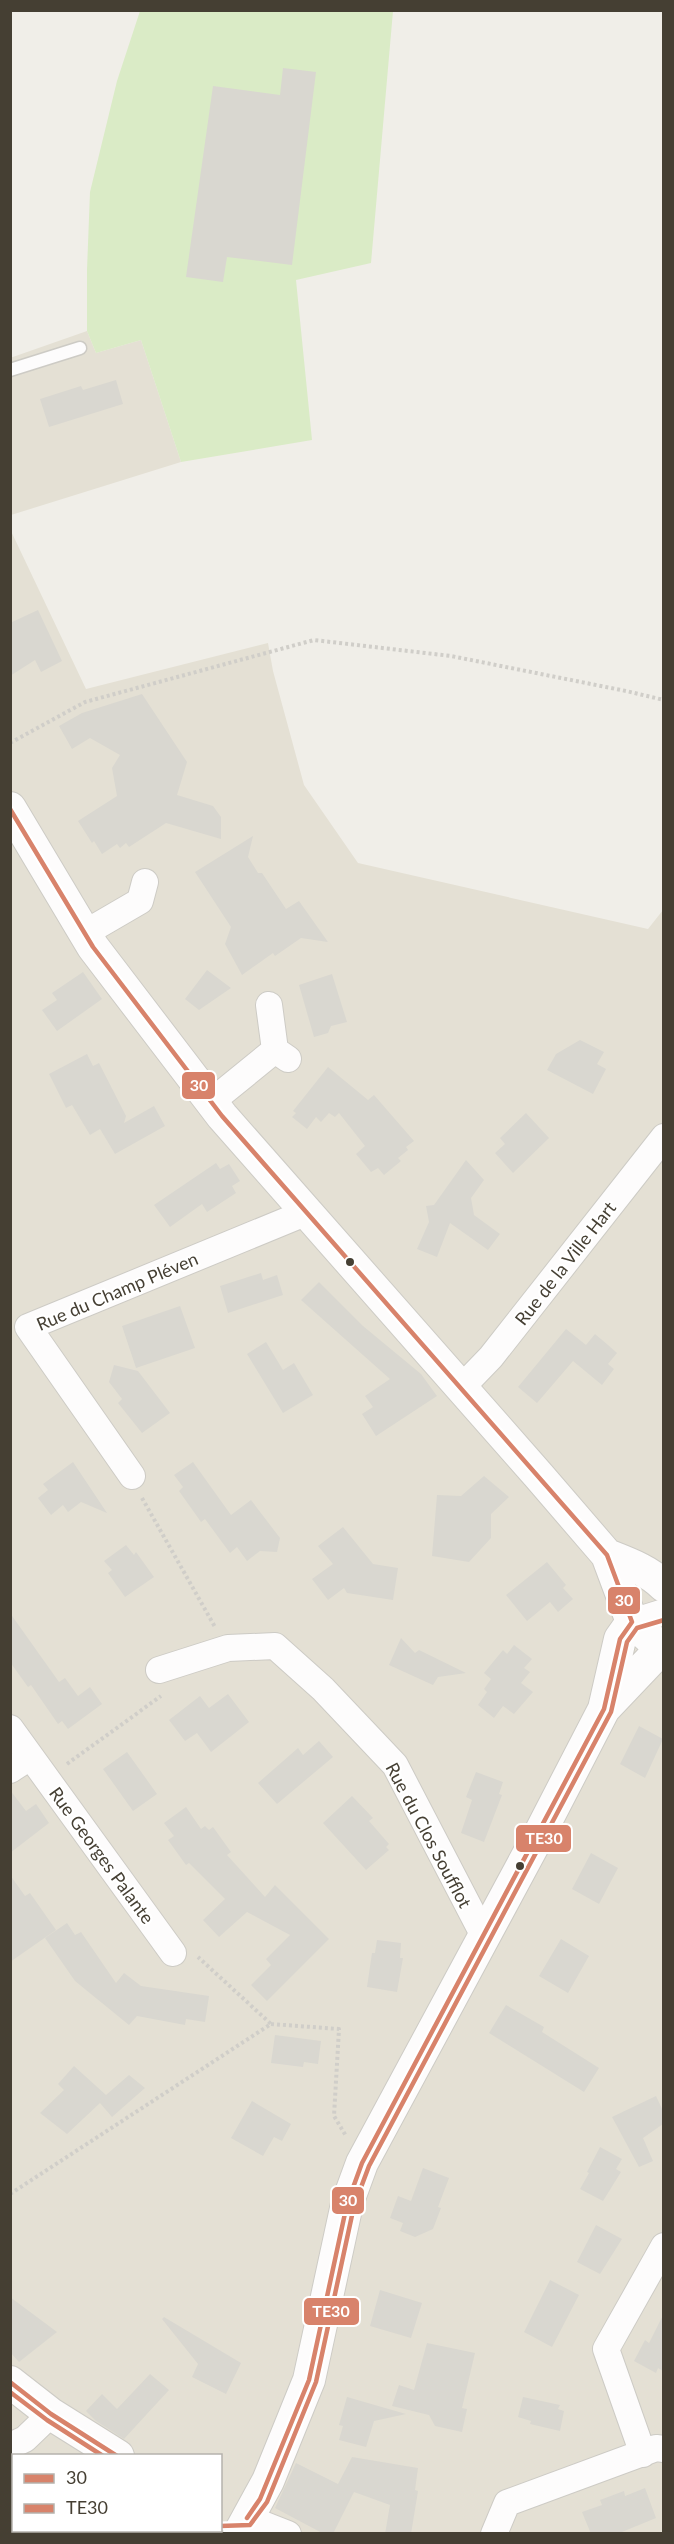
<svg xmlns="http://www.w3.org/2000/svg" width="674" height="2544" font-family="Lato,sans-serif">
	<rect width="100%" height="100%" fill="#f0eee8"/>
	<path fill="#e4e0d4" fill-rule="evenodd" d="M87,331L96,353L141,340L181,462L11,515L10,358Z
		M10,529L86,689L268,643L273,671L304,785L358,863L648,929L663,910V2533H11ZM14,2456H220V2530H14Z"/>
	<path fill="#daebc6" d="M140,11H393L371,263L296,280L312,440L181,462L141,340L96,353L87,331V270L90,192L117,81Z"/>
	<path fill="#d9d7d0" d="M283,68L316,72L292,265L227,257L223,282L186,277L213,86L280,95Z
		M116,380L123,404L49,427L40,399L81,386L83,390Z
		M38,610L62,661L41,672L35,660L10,676V623Z
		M142,694L187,762L177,795L213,806L221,817V839L166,823L129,847L126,843L120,848L117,844L102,854L94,841L92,843L78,821L117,796L112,768L120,755L90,738L72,749L59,726L82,713Z
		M253,836L248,857L258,873H262L286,909L299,901L328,942L301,938L275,956L273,953L242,975L225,944L231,927L195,872Z
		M207,970L231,988L199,1010L185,999Z
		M83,972L102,999L57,1031L42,1010L57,1000L52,993Z
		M332,974L347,1022L331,1026L328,1033L314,1037L299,985Z
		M580,1040L604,1052L597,1064L606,1069L593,1094L547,1070L556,1054Z
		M87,1054L93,1066L99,1063L126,1116L124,1123L154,1106L165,1126L115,1154L100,1129L90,1135L72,1105L66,1108L49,1074Z
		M328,1067L368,1100L374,1095L414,1141L406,1147L408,1150L398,1158L401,1161L384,1175L378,1168L371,1172L356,1154L365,1146L339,1113L335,1117L329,1113L321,1122L316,1117L307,1129L292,1117L296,1113L293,1111Z
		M526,1113L549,1138L513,1173L495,1153L505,1144L500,1138Z
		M466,1160L484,1180L471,1198L474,1215L500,1234L488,1250L450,1223L437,1257L417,1249L429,1222L426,1206L434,1205Z
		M216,1163L220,1169L229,1164L240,1181L232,1186L236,1193L207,1212L202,1204L170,1227L154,1205Z
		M261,1273L263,1280L277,1275L283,1295L228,1313L220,1286Z
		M319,1282L363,1326L421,1374L437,1396L376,1436L362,1414L373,1407L365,1396L390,1379L301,1300Z
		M180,1306L195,1348L136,1368L122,1326Z
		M566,1329L586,1345L595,1334L608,1345L617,1353L608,1364L614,1369L602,1385L573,1361L537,1403L518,1387Z
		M266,1342L283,1370L294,1363L313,1395L283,1413L247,1354Z
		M114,1365L138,1371L170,1413L142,1433L118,1403L122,1399L109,1382Z
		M73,1462L107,1513L81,1502L68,1512L63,1505L51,1515L38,1498L48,1490L43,1484Z
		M193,1462L231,1515L251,1500L280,1538L277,1552L260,1551L247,1561L237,1547L230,1553L205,1519L201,1522L179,1491L183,1487L174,1475Z
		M484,1476L509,1497L491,1514V1538L469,1562L432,1556L437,1495L461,1496Z
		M343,1527L373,1564L398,1568L393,1600L347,1593L344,1588L328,1600L312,1579L333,1564L318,1546Z
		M126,1545L134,1555L136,1552L154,1577L125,1597L108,1573L112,1570L104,1561Z
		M547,1562L566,1585L563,1588L573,1599L558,1612L550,1602L527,1621L506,1595Z
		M10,1613L59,1682L65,1678L78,1696L90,1687L102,1704L68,1729L62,1721L58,1724L31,1685L28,1687L10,1662Z
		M401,1638L415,1653L419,1650L466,1673L438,1677L433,1685L389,1665Z
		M514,1645L532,1659L524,1668L530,1672L521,1683L533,1692L514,1714L503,1706L494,1718L478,1705L487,1692L484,1689L491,1679L484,1673L503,1650L507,1654Z
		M228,1694L249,1722L211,1752L197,1733L185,1741L169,1720L200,1696L209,1708Z
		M639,1726L663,1739L645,1778L620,1764Z
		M319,1741L333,1757L277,1804L258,1783L298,1748L303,1755Z
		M127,1752L157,1794L133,1811L103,1769Z
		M476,1772L503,1782L499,1794L502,1795L484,1842L461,1833L472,1800L466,1797Z
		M10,1790L26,1811L36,1804L49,1823L10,1853Z
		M352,1796L373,1818L369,1821L389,1844L386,1847L389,1850L366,1870L323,1823Z
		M186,1807L201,1829L205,1826L209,1830L213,1827L231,1852L227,1855L265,1897L275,1885L329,1939L267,2001L251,1985L271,1965L266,1959L290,1935L247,1912L219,1937L203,1920L225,1899L189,1863L186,1865L168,1840L174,1836L164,1823Z
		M591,1853L618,1868L599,1904L572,1889Z
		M10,1875L25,1896L30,1893L56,1930L10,1962Z
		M67,1923L75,1935L81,1932L116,1983L124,1973L141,1986L209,1996L205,2022L186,2019L185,2025L137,2016L129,2025L75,1981L45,1938Z
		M561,1939L589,1956L568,1993L539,1976Z
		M377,1940L401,1943L400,1958H403L397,1992L367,1987L372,1953H375Z
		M506,2005L544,2027L542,2032L599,2068L584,2092L489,2033Z
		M275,2035L321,2041L318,2064L304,2062L303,2067L271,2063Z
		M74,2066L106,2095L129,2075L145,2088L112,2117L100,2103L67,2134L40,2113L64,2090L58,2084Z
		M656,2096L663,2111V2124L643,2138L653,2161L639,2167L612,2117Z
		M252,2101L291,2124L282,2141L274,2137L263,2156L231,2138Z
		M600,2147L622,2159L616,2169L621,2172L603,2201L580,2189L589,2173L587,2172Z
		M423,2168L449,2178L438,2207L441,2208L433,2229L415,2237L400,2231L403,2223L390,2218L398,2196L411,2201Z
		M596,2225L622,2239L600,2274L577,2262Z
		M550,2280L579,2295L552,2347L524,2332Z
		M380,2290L422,2303L411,2338L370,2326Z
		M10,2297L57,2332L19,2362L10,2352Z
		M663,2315V2371L658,2368L656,2373L634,2361L645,2340L649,2343Z
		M164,2317L241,2363L226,2394L192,2377L198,2364L162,2319Z
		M427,2343L475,2353L462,2408L467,2409L462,2432L435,2426L429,2415L392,2406L399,2385L414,2390Z
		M150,2374L169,2390L124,2439L96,2421L86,2411L102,2394L117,2409Z
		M347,2397L406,2414L374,2421L366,2447L339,2440L343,2426L339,2425Z
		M523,2397L560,2405L558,2409L564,2411L560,2431L530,2424L531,2421L518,2417Z
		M352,2457L418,2468L415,2490L418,2491L411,2534H385L390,2505L354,2492L333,2534H324L275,2508L296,2463L338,2484Z
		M645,2488L656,2518L617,2534H591L582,2512L602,2505L600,2500L624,2491L625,2496Z"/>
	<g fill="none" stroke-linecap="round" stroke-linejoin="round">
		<g stroke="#cdcbc5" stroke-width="15">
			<path id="service" d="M10,370L80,348"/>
		</g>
		<g stroke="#cdcbc5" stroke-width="28">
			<path id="minor" d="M85,933L140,901L145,882
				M269,1005L275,1050L288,1059
				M211,1102L275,1050
				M462,1387L491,1357L664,1137
				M132,1476L28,1327L305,1213
				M632,1622L664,1612
				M159,1670L228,1648L275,1646L323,1689L395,1765L484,1936
				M10,1728L173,1953
				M10,1770L30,1757
				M10,2446L25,2439L51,2414
				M643,2454L606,2349L664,2246
				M247,2518L288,2534
				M494,2534L507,2503L656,2448L664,2449"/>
		</g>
		<g stroke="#cdcbc5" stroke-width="34">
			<path id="tertiary" d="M10,808L93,947L222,1116L539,1476L607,1555L632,1622L664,1651
				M607,1555C627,1563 648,1570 664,1586
				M604,1709L661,1649
				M10,2382L51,2414L118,2456
				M239,2534L268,2481L309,2380L347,2204L362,2163L542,1829L604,1709L620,1639L632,1622"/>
		</g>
		<path stroke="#d0cec9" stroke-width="4" stroke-dasharray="3 3" stroke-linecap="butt" d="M10,743L85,702L314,640L451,656L626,691L664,700
			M142,1498L215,1627
			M67,1764L161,1696
			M271,2024L339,2029L334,2116L346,2136
			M10,2194L271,2024L198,1957"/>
		<use href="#service" stroke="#fdfcfc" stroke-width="12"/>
		<use href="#minor" stroke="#fdfcfc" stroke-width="26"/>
		<use href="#tertiary" stroke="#fdfcfc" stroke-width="32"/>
		<g stroke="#fff" stroke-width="9">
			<path id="bus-1" d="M10,809L93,947L222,1116L607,1555L632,1622L620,1639L604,1709L362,2163L347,2204L309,2380L260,2499L247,2518
				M10,2382L51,2414L117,2456"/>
		</g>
		<g stroke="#fff" stroke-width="9">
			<path id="bus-2" d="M10,2392L47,2420L103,2456
				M220,2526L250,2525L267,2502L316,2382L354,2206L369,2166L611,1712L627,1642L637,1628L664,1620"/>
		</g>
		<use href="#bus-1" stroke="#d8836b" stroke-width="4.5"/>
		<use href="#bus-2" stroke="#d8836b" stroke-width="4.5"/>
	</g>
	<g fill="#453f33" stroke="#fff" stroke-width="2">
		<circle cx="350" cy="1262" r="5"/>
		<circle cx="520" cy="1866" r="5"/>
	</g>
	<g text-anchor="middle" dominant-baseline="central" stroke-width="4.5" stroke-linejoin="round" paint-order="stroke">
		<g font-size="18" fill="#453f33" stroke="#fff">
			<text transform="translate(565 1263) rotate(-52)">Rue de la Ville Hart</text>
			<text transform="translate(117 1291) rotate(-23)">Rue du Champ Pléven</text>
			<text transform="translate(429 1835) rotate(62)">Rue du Clos Soufflot</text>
			<text transform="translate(102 1855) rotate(54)">Rue Georges Palante</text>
		</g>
	</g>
	<g stroke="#fff" stroke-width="2">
		<rect x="181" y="1071" width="35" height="29" rx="6" fill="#d8836b"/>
		<rect x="607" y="1586" width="34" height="29" rx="6" fill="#d8836b"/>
		<rect x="515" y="1824" width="57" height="29" rx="6" fill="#d8836b"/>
		<rect x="331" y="2186" width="34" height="29" rx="6" fill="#d8836b"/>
		<rect x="303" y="2297" width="57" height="29" rx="6" fill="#d8836b"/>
	</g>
	<g font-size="16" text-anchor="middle" font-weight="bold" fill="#fff">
		<text x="199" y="1091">30</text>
		<text x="624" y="1606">30</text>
		<text x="544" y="1844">TE30</text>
		<text x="348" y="2206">30</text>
		<text x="331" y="2317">TE30</text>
	</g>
	<rect width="674" height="2544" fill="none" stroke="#453f33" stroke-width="24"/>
	<rect x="12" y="2454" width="210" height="78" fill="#ffffff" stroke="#b5b2ad" stroke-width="1.5"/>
	<rect x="24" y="2474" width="30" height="9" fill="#d8836b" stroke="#b5b2ad" stroke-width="1.5"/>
	<text x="66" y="2484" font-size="18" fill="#453f33">30</text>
	<rect x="24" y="2504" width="30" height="9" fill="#d8836b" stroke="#b5b2ad" stroke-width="1.5"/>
	<text x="66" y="2514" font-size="18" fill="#453f33">TE30</text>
</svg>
